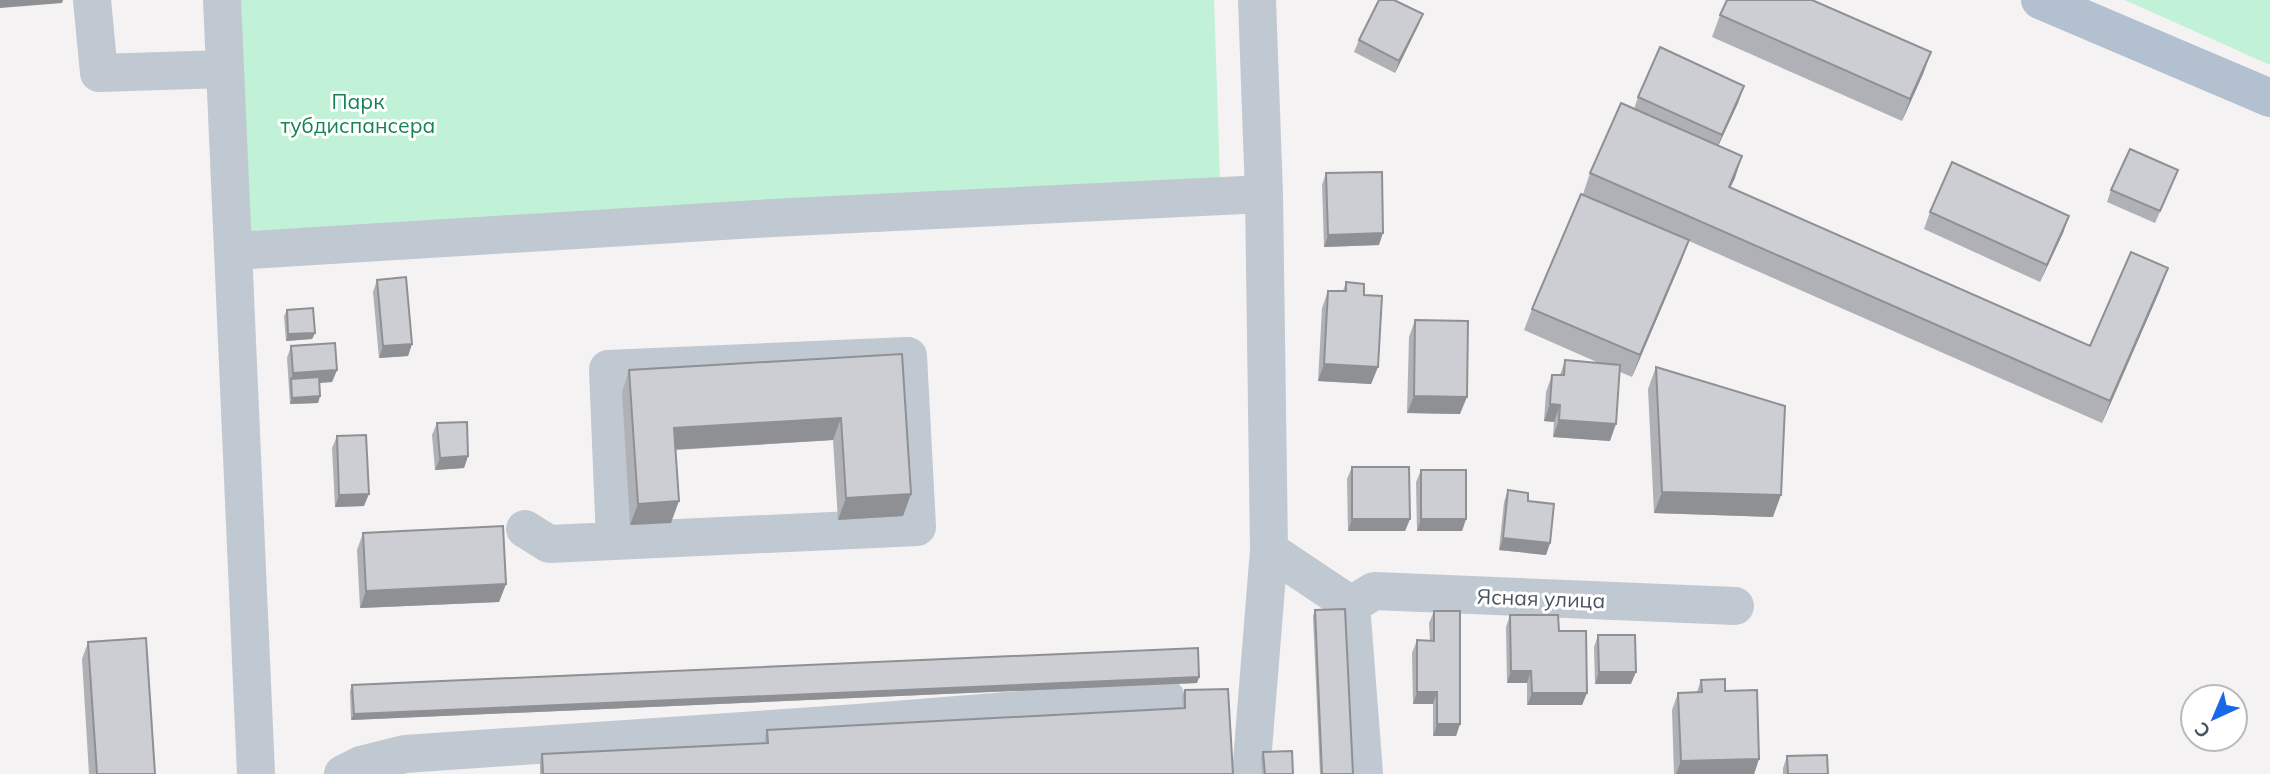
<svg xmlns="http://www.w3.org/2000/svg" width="2270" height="774" font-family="Mulish,sans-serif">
	<rect width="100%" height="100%" fill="#f4f2f2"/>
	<path fill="#c1f1d6" d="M240,0H1214L1220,180L249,231Z
		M2125,0H2270V65Z"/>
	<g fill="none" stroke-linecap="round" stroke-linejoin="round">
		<path stroke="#c0c8d1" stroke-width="38" d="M92,0L99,73L224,69
			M222,0L256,774
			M1257,0L1264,194L1269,550L1351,605L1364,774
			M233,251L772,218L1264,194
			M525,529L549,544L917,527L908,356L608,369L615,541
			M1351,605L1374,591L1735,606
			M343,774L361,765L405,754L858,723L1166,698
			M1251,774L1269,550"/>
		<path stroke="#b2c0d0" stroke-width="38" d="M2040,0L2270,98"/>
	</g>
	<path fill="#afb1b6" d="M1423,14L1418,26L1395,73L1354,52L1359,40Z
		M1720,15L1931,52L1923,74L1902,121L1712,37Z
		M1744,86L1738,103L1718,146L1735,178L1730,187L2090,346L2160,290L2102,423L1689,241L1681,262L1632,377L1620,372L1610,441L1553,437L1554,422L1544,421L1546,392L1552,375H1560L1565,360L1599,363L1524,330L1532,309L1583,194L1590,173L1634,109L1638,97Z
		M1326,173L1379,245L1324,247L1322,185Z
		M2173,182L2155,223L2107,202L2111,190Z
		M1930,212L2069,216L2063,233L2040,282L1924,229Z
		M377,280L412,344L408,356L379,358L373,292Z
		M1346,282L1364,295L1378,367L1371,384L1318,381L1322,308L1328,291H1343Z
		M287,310L315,333L312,339L286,341L284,316Z
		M1415,320L1460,414L1407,413L1409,337Z
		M291,346L337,370L332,382L320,383V396L318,403L290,404L287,358Z
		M902,354L911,494L903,516L838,520L833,440L676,450L671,523L630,525L622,392L629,370Z
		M1656,367L1773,517L1654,513L1648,389Z
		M437,423L468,456L464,468L435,470L432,435Z
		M337,436L364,506L335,507L332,448Z
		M1352,467L1410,519L1405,531H1348L1347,479Z
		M1421,470L1466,519L1462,531H1417L1416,482Z
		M1508,490L1550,543L1546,555L1499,550L1504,502Z
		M363,533L506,584L499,602L360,608L357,550Z
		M1315,610L1353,774H1320L1313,616Z
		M1434,611L1460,724L1456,736H1433V704H1413L1412,653L1417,640L1430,641L1429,623Z
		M1510,615L1559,631L1587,693L1582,705H1527V683H1507L1506,627Z
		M1598,635L1631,684H1595L1594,647Z
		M88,642L155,774H89L82,659Z
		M1199,677L1197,683L351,720L350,691L352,685Z
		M1701,680L1725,691L1759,759L1754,774H1674L1672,710L1678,693L1697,692Z
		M1185,690L1233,774H540V760L542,754L765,744V737L767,730L1183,708L1182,696Z
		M1263,752L1293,774H1262L1261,758Z
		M1787,756L1828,774H1783V768Z"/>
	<path fill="#8f9094" d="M0,0H63L62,3L0,8Z
		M1423,14L1418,26L1395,73L1399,61Z
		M1931,52L1923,74L1902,121L1910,99Z
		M1744,86L1738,103L1715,153L1722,135Z
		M1742,156L1735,178L1721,208L1729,187Z
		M2069,216L2063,233L2040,282L2047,265Z
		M1383,233L1379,245L1324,247L1328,235Z
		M1689,240L1681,262L1632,377L1640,355Z
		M2168,268L2160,290L2102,423L2110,401Z
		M315,333L312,339L286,341L288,334Z
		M412,344L408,356L379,358L383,346Z
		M1324,364L1378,367L1371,384L1318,381Z
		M337,370L332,382L291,385V379L293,373Z
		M320,396L318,403L290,404L292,398Z
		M1414,396L1467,397L1460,414L1407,413Z
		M1550,404L1560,405L1554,422L1544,421Z
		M841,418L833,440L666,450L674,428Z
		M1559,420L1616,424L1610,441L1553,437Z
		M468,456L464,468L435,470L440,458Z
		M1662,492L1781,495L1773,517L1654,513Z
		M369,494L364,506L335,507L339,495Z
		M911,494L903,516L838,520L846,498Z
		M679,501L671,523L630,525L638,504Z
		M1352,519H1410L1405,531H1348Z
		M1421,519H1466L1462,531H1417Z
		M1503,538L1550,543L1546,555L1499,550Z
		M506,584L499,602L360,608L366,591Z
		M1511,671H1531L1527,683H1507Z
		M1599,672H1636L1631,684H1595Z
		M1199,677L1197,683L351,720L354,714Z
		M1417,692H1437L1433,704H1413Z
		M1532,693H1587L1582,705H1527Z
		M1437,724H1460L1456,736H1433Z
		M1759,759L1754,774H1676L1681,761Z"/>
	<path fill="#ccced4" stroke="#8f9094" stroke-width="2" d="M1379,0H1394L1423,14L1399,61L1359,40Z
		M1727,0H1812L1931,52L1910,99L1720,15Z
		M1660,47L1744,86L1722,135L1638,97Z
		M1621,103L1742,156L1729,187L2090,346L2131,252L2168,268L2110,401L1590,173Z
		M2130,149L2178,170L2160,211L2111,190Z
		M1952,162L2069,216L2047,265L1930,212Z
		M1382,172L1383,233L1328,235L1326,173Z
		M1581,194L1689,240L1640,355L1532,309Z
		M406,277L412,344L383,346L377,280Z
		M1346,282L1364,284V295L1382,296L1378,367L1324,364L1328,291H1346Z
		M313,308L315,333L288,334L287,310Z
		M1415,320L1468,321L1467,397L1414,396Z
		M335,343L337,370L293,373L291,346Z
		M902,354L911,494L846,498L841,418L674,428L679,501L638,504L629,370Z
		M1565,360L1620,365L1616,424L1559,420L1560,405L1550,404L1552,375H1564Z
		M1656,367L1785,406L1781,495L1662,492Z
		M319,377L320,396L292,398L291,379Z
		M467,422L468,456L440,458L437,423Z
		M366,435L369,494L339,495L337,436Z
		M1352,467H1409L1410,519H1352Z
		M1421,470H1466V519H1421Z
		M1508,490L1528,493V501L1554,504L1550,543L1503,538Z
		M503,526L506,584L366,591L363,533Z
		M1345,609L1353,774H1322L1315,610Z
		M1434,611H1460V724H1437V692H1417V640L1434,641Z
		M1510,615H1558L1559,631H1586L1587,693H1532L1531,671H1511Z
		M1598,635H1635L1636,672H1599Z
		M146,638L155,774H97L88,642Z
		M1198,648L1199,677L354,714L352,685Z
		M1725,679V691L1757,690L1759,759L1681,761L1678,693L1702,692L1701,680Z
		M1228,689L1233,774H543L542,754L768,743L767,730L1185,708V690Z
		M1292,751L1293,774H1265L1263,752Z
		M1827,755L1828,774H1788L1787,756Z"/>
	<g text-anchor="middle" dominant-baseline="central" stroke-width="6" stroke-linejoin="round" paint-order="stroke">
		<g font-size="21" fill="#168452" stroke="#fff">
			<text x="358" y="101">Парк<tspan x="358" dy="24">тубдиспансера</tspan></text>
		</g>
		<g font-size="21" fill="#495460" stroke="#fff">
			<text transform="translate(1541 598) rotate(2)">Ясная улица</text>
		</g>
	</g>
	<g transform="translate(2214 718) rotate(224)"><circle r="33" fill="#ffffff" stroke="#b6bbbf" stroke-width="2"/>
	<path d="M0-5L12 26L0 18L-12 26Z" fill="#1769e8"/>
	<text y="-10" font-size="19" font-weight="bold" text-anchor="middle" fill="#495460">С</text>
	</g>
</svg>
